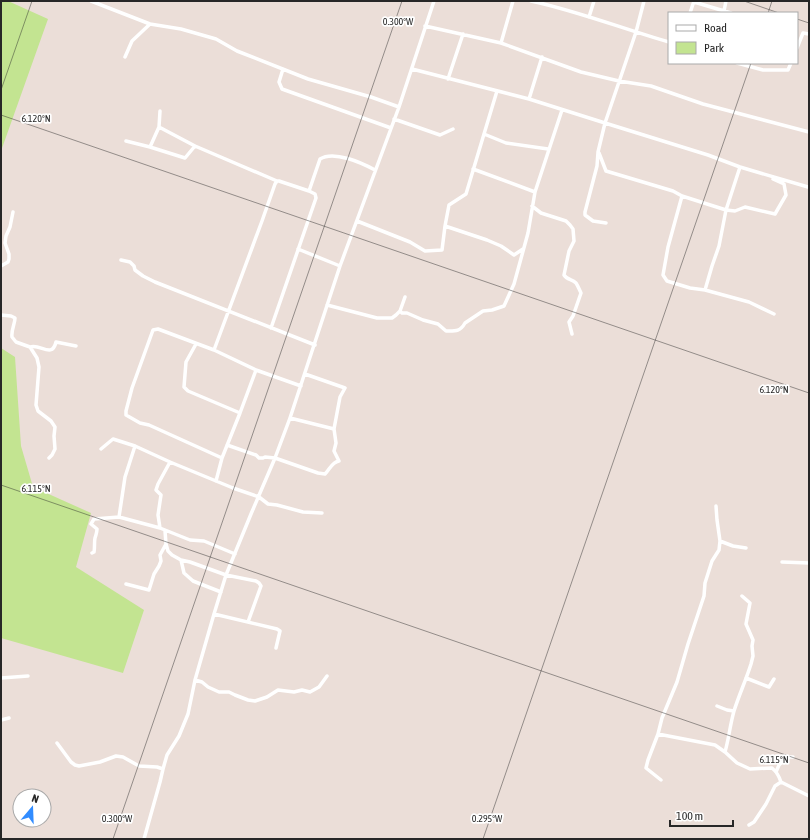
<svg xmlns="http://www.w3.org/2000/svg" width="810" height="840" font-family="'Asap Condensed',sans-serif">
	<rect width="100%" height="100%" fill="#ebded8"/>
	<path fill="#c3e491" d="M1,1H8L48,19L1,151Z
		M1,348L15,357L21,446L33,487L91,513L76,567L144,610L123,673L1,638Z"/>
	<g fill="none" stroke-linecap="round" stroke-linejoin="round">
		<path stroke="#fff" stroke-width="3.5" d="M91,1L150,24L181,29L216,39L237,51L308,79L371,97L399,107
			M531,1C578,11 623,29 669,42
			M694,2L731,13
			M724,11L726,1
			M690,13L694,1
			M589,17L594,1
			M425,26L501,43L581,72L619,81L651,86L703,104L809,132
			M501,43L513,1
			M797,48L803,33L809,34
			M125,57L132,41L150,24
			M737,63L763,70H788L791,63
			M283,69L279,82L282,89L391,128
			M412,69L529,99L605,123L636,32L644,1
			M448,79L463,34
			M497,91L484,134L466,194L449,205L445,226L487,240L501,246L514,255L523,249
			M529,99L542,57
			M394,119L440,135L453,129
			M159,127L195,146
			M484,134L506,143L548,149
			M126,141L150,147L185,158L195,146L277,181
			M150,147L159,127L160,111
			M599,153L606,171L673,191L682,196L726,210L735,211L745,207L775,214L786,195L784,184L773,179
			M473,169L535,192
			M309,191L320,159C334,150 362,163 375,170
			M682,196L668,247L663,275L667,281L690,288L705,290L749,302L774,314
			M532,206L541,213L566,221L570,225L573,229L574,241L569,251L564,275C567,280 572,279 576,283C578,286 579,289 581,293L573,316L569,322L572,334
			M357,221L410,242L425,251L442,250L445,226
			M606,223L593,221L585,215V212L597,166L598,152L605,123L708,155L740,167L808,187
			M298,249L340,266
			M121,260L130,262L134,266L135,270L143,276L155,282L315,345
			M1,266L8,262L9,259V254L5,243L6,236L10,227L13,212
			M705,290L712,266L719,246L726,210L740,167
			M327,305L377,318H392L396,315L400,311L405,297
			M400,311L402,313H407L423,320L438,324L446,331C455,331 460,332 465,323L483,311L492,310L504,306L514,284L528,233L535,192L562,110
			M1,315L11,316L15,318C15,324 11,330 12,337L16,342L30,347L37,358L39,367L36,405L38,411L51,421L55,427L54,436L55,449L52,455L49,458
			M196,344L186,362L184,387L188,391L240,413
			M30,347C40,343 52,359 56,342L76,346
			M214,350L262,221L275,184L277,181H279L309,191L315,194L316,198L271,328
			M290,418L334,429
			M227,445L256,455L259,458H263L265,457L275,458L318,473L325,474C330,469 332,462 339,461L334,451L336,443L334,429L340,397L345,388L305,374
			M101,449L113,439L135,446L170,462L233,488L259,497L268,504L277,505L303,512L322,513
			M222,458L149,425L140,423L126,415V411L132,388L153,330L158,329L214,350L256,370L301,386
			M216,481L222,458L240,413L256,370
			M119,517L125,477L135,446
			M160,528L158,515L161,495L156,490L158,484L170,462
			M720,541L733,546L746,548
			M166,544L168,551L172,555L181,560L190,562L226,575L256,581L259,583L261,586L248,622
			M92,553L94,552C95,548 94,542 95,538C96,535 97,532 97,529L91,524L94,519L119,517L160,528L190,540L204,541L235,554
			M181,560L184,573L193,581L221,592
			M782,562L809,563
			M126,584L149,590L154,574L159,566L161,561L160,555L166,544L165,531
			M214,614L277,629L280,631L276,648
			M1,678L28,676
			M746,678L769,687L774,679
			M195,680L202,682L208,687L219,692H229L235,695L248,700L255,701L267,697L278,690L294,692L302,690L310,692L319,687L327,676
			M717,706L727,710L734,711
			M1,720L9,718
			M658,734L715,745L725,752L737,763L750,769L772,768C777,772 779,776 781,782L809,796
			M57,743L71,762L75,765L79,766L100,762L116,756L123,757L139,766L157,767L163,769
			M725,752C729,738 730,725 734,711C739,695 746,680 751,664L753,656L752,646L753,640L746,624L750,603L742,596
			M776,772L779,765L788,757H793
			M661,780L646,768L648,760L658,734L662,718L677,682L688,644L704,596L705,583L712,561L719,550L720,541L717,520L716,506
			M749,825L754,822L766,804L775,786L781,782
			M144,839L160,782L163,769L167,755L179,736L188,714L195,680L214,614L226,575L251,514L275,458L290,418L340,266L399,107L434,1"/>
	</g>
	<path fill="none" stroke="#272727" stroke-width="1" stroke-opacity="0.45" d="M744,1L779,13M768,13L772,1M797,19L809,23M1,90L32,1M1,115L809,393M1,485L809,763M113,839L402,1M483,839L751,63"/>
	<g font-size="10" text-anchor="middle" fill="#272727" stroke="#fff" stroke-width="3.5" stroke-linejoin="round" paint-order="stroke">
		<text x="398" y="25">0.300°W</text>
		<text x="36" y="122">6.120°N</text>
		<text x="774" y="393">6.120°N</text>
		<text x="36" y="492">6.115°N</text>
		<text x="774" y="763">6.115°N</text>
		<text x="117" y="822">0.300°W</text>
		<text x="487" y="822">0.295°W</text>
	</g>
	<rect width="810" height="840" fill="none" stroke="#272727" stroke-width="4"/>
	<rect x="668" y="12" width="130" height="52" fill="#ffffff" stroke="#a9a9a9"/>
	<rect x="676" y="25" width="20" height="6" fill="#ffffff" stroke="#a9a9a9"/>
	<text x="704" y="32" font-size="12" fill="#272727">Road</text>
	<rect x="676" y="42" width="20" height="12" fill="#c3e491" stroke="#a9a9a9"/>
	<text x="704" y="52" font-size="12" fill="#272727">Park</text>
	<g transform="translate(32 808) rotate(19)"><circle r="19" fill="#ffffff" stroke="#a9a9a9"/>
	<path d="M0-3L7 15L0 10L-7 15Z" fill="#318cff"/>
	<text y="-6" font-size="11" font-weight="bold" text-anchor="middle" fill="#272727">N</text>
	</g>
	<path d="M670 820v6h63v-6" fill="none" stroke="#272727" stroke-width="2"/>
	<text x="676" y="820" font-size="12" fill="#272727" stroke="#ffffff" stroke-width="3" paint-order="stroke">100 m</text>
</svg>
